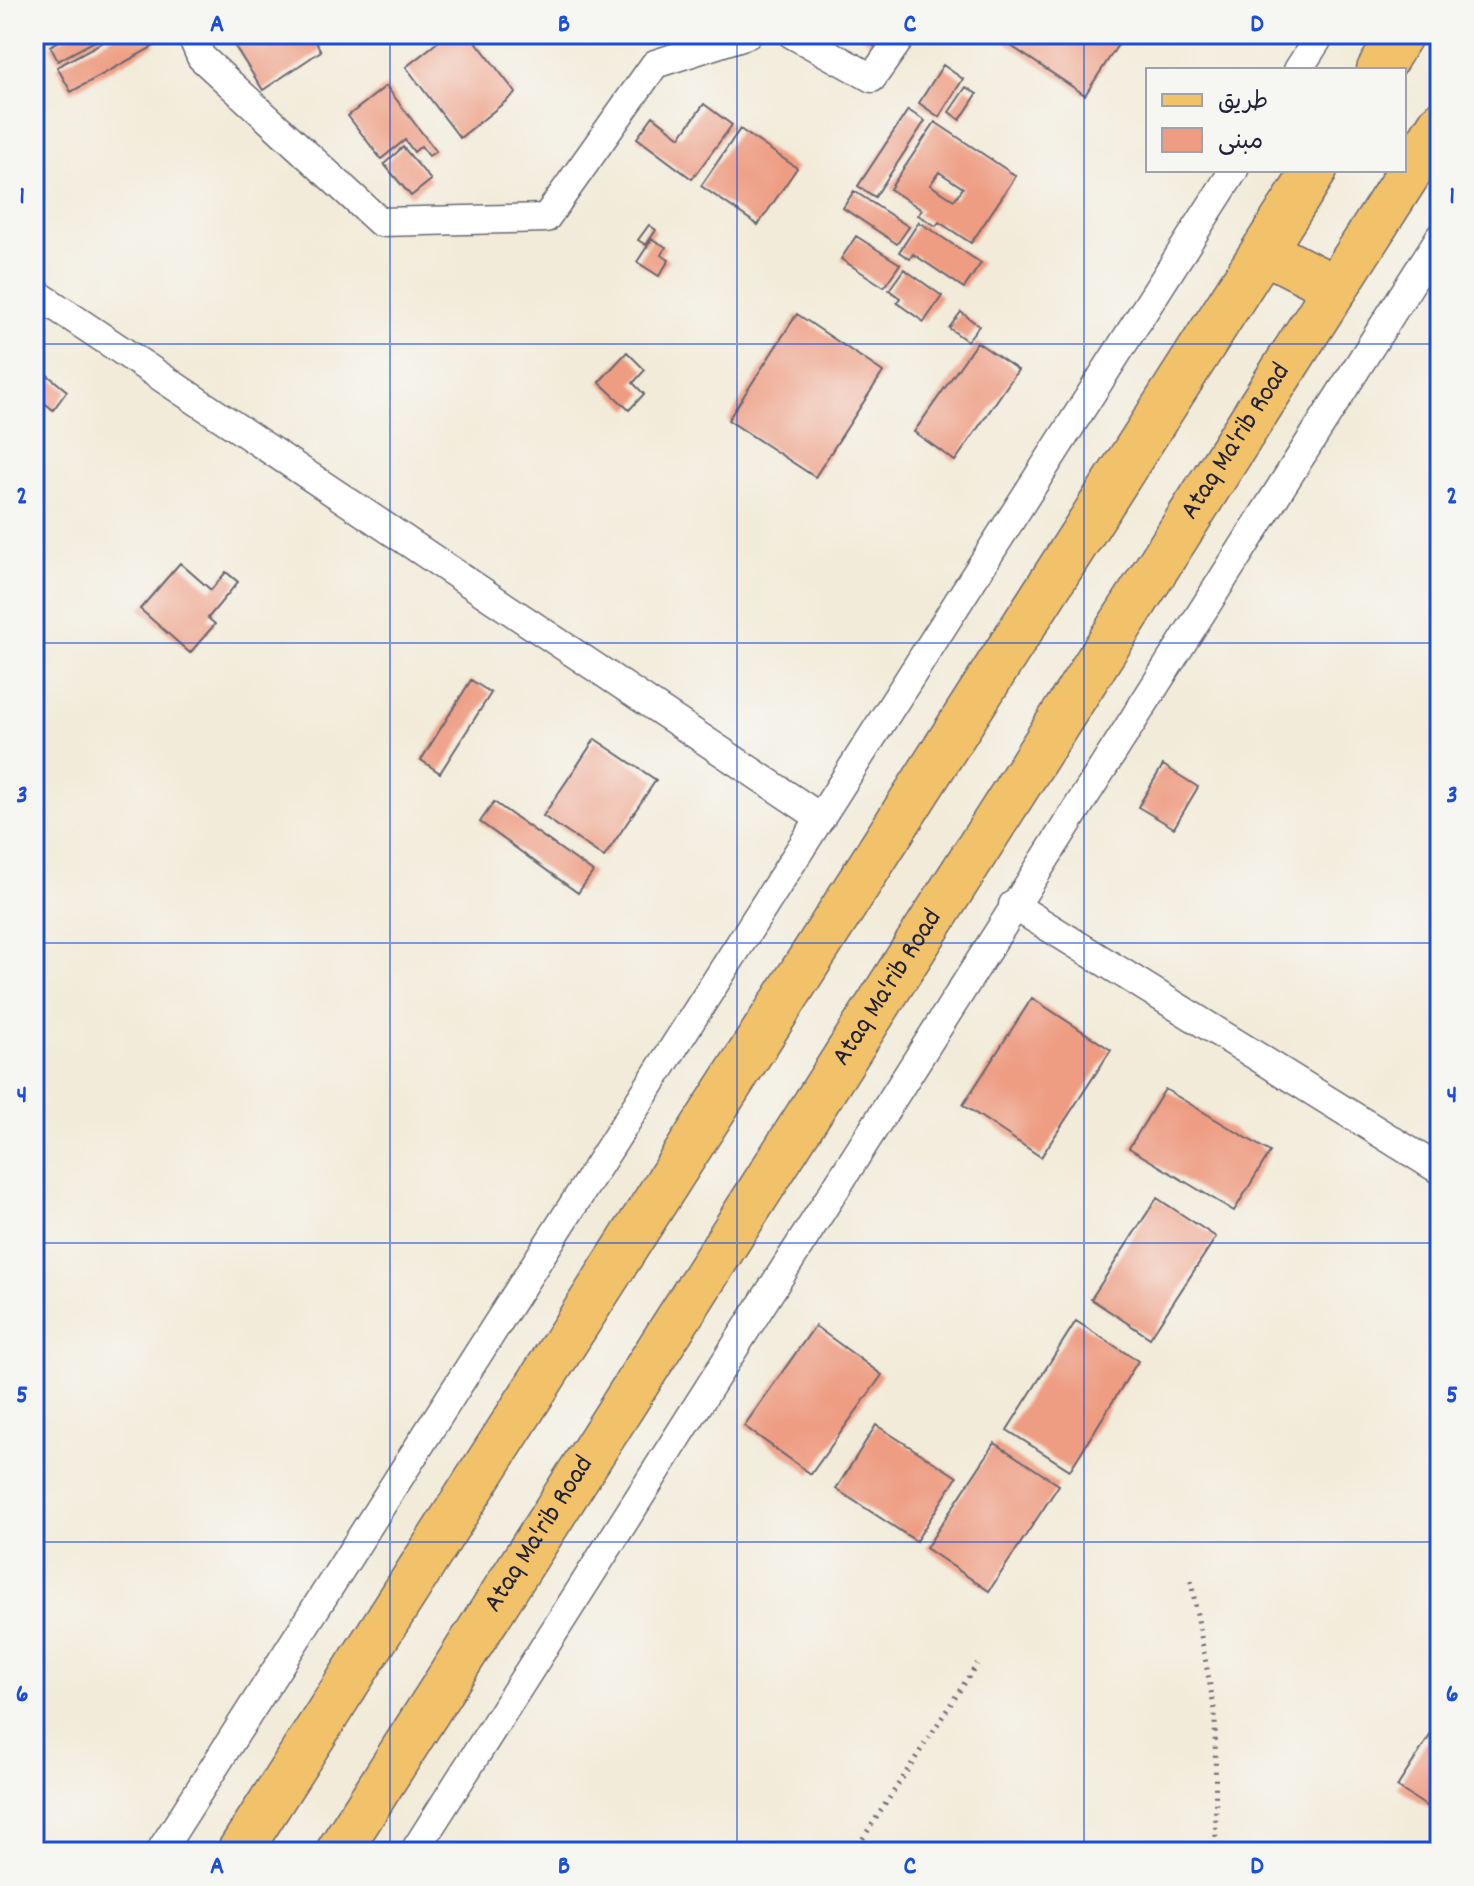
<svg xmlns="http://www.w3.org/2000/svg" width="1474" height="1886" font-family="Dekko,'Playpen Sans Arabic',sans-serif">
	<rect width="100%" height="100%" fill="#f6f6f2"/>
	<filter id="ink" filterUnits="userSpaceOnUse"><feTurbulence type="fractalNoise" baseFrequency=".0125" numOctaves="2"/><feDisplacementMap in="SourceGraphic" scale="16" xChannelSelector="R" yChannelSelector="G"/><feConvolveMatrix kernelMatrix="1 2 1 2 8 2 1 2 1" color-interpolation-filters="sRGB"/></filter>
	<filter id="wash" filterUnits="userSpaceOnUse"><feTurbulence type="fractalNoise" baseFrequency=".006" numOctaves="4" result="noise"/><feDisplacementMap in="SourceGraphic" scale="32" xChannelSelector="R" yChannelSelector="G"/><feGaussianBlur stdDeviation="1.8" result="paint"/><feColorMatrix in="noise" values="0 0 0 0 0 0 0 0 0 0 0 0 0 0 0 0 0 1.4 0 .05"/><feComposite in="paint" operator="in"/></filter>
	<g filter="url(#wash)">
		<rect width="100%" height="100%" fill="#f2ebd9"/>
		<g id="blocks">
			<path fill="#ee9d83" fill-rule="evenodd" d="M72,34H108L58,61L50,46Z
				M117,34H150L156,45L71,92L57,67Z
				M227,34H311L321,51L263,90Z
				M448,34H470L516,93L460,138L406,67Z
				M857,34H883L874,46Z
				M993,34H1125L1085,95Z
				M943,65L963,79L939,117L919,103Z
				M386,86L436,151L429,156L421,146L414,152L405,140L381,159L348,116Z
				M966,87L977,94L960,120L949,112Z
				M704,104L732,125L692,179L637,138L653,116L680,137Z
				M908,110L925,121L875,197L858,186Z
				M935,122L1016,176L971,243L939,222L936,226L918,215L922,210L890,189ZM939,172L963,188L954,200L930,185Z
				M740,129L797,168L758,225L701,186Z
				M403,147L431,180L411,196L384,164Z
				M854,191L909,227L897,244L843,208Z
				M919,222L981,263L964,288L913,254L910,259L899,252Z
				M649,225L656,230L646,245L638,240Z
				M856,236L900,264L884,287L841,259Z
				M652,239L666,247L661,255L669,260L659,276L637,262Z
				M904,269L942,296L924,322L897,303L900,298L889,290Z
				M961,312L979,326L967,341L949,328Z
				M797,314L883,372L815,477L728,420Z
				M977,342L1018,370L955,461L914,432Z
				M627,352L645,370L633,383L644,394L629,410L599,382Z
				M34,364L67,391L53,410L34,394Z
				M180,563L211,590L226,572L238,582L208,618L215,624L190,653L140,609Z
				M471,680L491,693L440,773L421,760Z
				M595,739L656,780L604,857L543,816Z
				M1163,765L1198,787L1174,828L1138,807Z
				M494,802L593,872L578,893L480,822Z
				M1032,998L1111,1050L1041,1157L963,1105Z
				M1165,1089L1270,1152L1234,1211L1129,1148Z
				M1157,1198L1216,1237L1150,1338L1091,1299Z
				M1076,1321L1138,1361L1070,1470L1007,1430Z
				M815,1326L882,1375L811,1474L744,1426Z
				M876,1425L957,1477L916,1541L836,1489Z
				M995,1443L1059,1485L989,1591L926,1548Z
				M1440,1720V1815L1397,1787Z"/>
		</g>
	</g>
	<g filter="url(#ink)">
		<use href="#blocks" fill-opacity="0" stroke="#6b6872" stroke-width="2"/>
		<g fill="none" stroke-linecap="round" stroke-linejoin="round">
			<g stroke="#6b6872" stroke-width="31">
				<path id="minor" d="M191,34L201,57L380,222L546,218L655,64L748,34
					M792,34L872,78L903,34
					M1298,70L1321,34
					M34,292L821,818
					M1013,905L1440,1170
					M160,1852L1234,170
					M414,1852L1440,237"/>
			</g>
			<g stroke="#6b6872" stroke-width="47">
				<g id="primary">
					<path d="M1379,70L1401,34"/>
					<path d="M1264,251L1336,288"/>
					<path d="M239,1852L1315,170"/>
					<path id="s1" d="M338,1852L1440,124"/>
				</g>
			</g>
			<path stroke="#6b6872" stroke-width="5" stroke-dasharray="2 6" stroke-linecap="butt" d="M1191,1581L1215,1713L1216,1852
				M854,1852L977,1664"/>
			<use href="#minor" stroke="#fff" stroke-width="28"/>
			<use href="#primary" stroke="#f2c26a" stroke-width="44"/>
		</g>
	</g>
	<path fill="none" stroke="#1d4ed8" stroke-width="2" stroke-opacity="0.55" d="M390,34V1852M737,34V1852M1084,34V1852M34,344H1440M34,643H1440M34,943H1440M34,1243H1440M34,1542H1440"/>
	<g text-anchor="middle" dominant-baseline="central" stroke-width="6" stroke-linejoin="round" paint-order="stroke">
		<g font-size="28" fill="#22223b" stroke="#f6f6f2">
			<text stroke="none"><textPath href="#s1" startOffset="1672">Ataq Ma'rib Road</textPath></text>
			<text stroke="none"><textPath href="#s1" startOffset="1024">Ataq Ma'rib Road</textPath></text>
			<text stroke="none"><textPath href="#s1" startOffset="376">Ataq Ma'rib Road</textPath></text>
		</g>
	</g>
	<rect width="1474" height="1886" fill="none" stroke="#f6f6f2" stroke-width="88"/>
	<rect x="1146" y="68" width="260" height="104" fill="#f6f6f2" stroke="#a1a1a9" stroke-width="2"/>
	<rect x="1162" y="94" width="40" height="12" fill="#f2c26a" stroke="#a1a1a9" stroke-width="2"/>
	<text x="1218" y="108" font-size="24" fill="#22223b">طريق</text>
	<rect x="1162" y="128" width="40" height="24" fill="#ee9d83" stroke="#a1a1a9" stroke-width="2"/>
	<text x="1218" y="148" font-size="24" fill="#22223b">مبنى</text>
	<rect x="44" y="44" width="1386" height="1798" fill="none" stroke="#1d4ed8" stroke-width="3"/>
	<g font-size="26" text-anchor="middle" font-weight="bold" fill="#1d4ed8">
		<text x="217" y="31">A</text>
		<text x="564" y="31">B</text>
		<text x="910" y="31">C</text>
		<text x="1257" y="31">D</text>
		<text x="22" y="203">1</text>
		<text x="1452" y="203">1</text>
		<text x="22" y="503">2</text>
		<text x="1452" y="503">2</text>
		<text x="22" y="802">3</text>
		<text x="1452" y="802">3</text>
		<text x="22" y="1102">4</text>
		<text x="1452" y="1102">4</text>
		<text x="22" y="1402">5</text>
		<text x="1452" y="1402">5</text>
		<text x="22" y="1701">6</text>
		<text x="1452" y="1701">6</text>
		<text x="217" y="1873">A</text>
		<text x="564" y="1873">B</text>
		<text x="910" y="1873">C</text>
		<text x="1257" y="1873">D</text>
	</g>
</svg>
